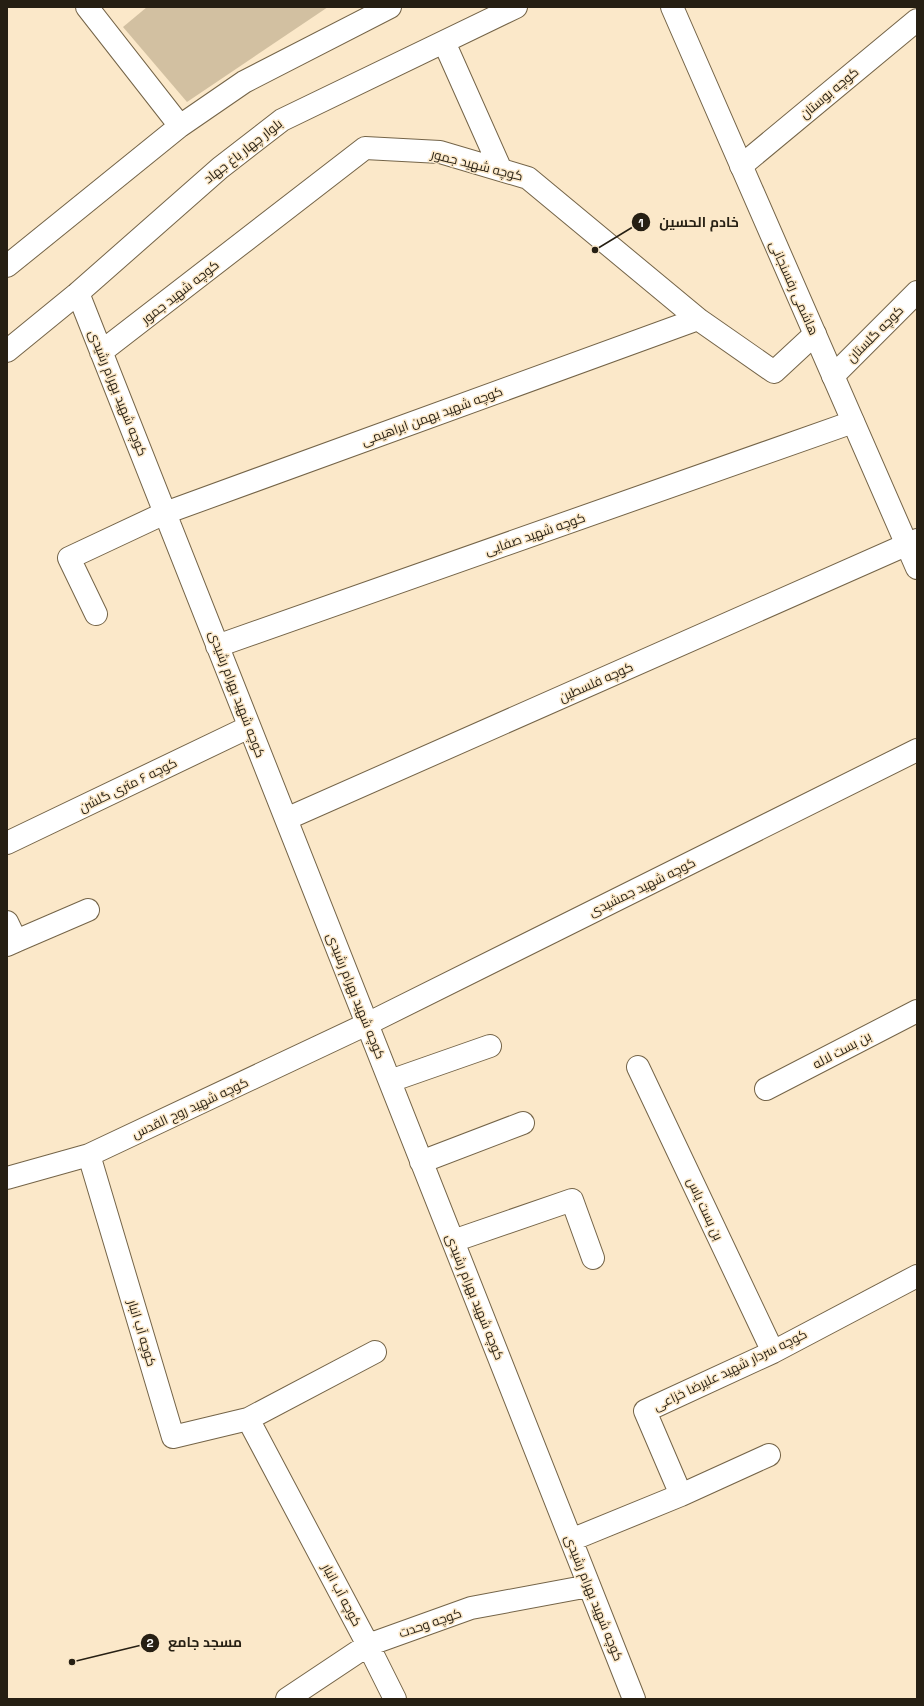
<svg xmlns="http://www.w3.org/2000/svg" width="924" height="1706" font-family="'Space Grotesk',Cairo,sans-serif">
	<rect width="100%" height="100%" fill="#fbe8c9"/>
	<path fill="#d2c0a1" d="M147,7H328L187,102L123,27Z"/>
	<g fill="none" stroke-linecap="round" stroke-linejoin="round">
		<g stroke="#746448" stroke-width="24">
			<path id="minor" d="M87,7L180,126
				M444,42L501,170
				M741,166L917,20
				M7,266L180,126L244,82L390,7
				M78,293L634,1699
				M7,351L78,293L220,168L282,120L516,7
				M101,352L365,148L440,152L528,178L698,319L774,372L815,334
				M833,376L917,292
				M96,614L69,558L165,513L698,319
				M217,646L853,422
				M286,819L917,540
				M7,843L249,727
				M7,922L16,941L7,945
				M16,941L88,910
				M638,1067L773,1352
				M390,1081L490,1046
				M766,1089L917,1011
				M89,1155L173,1437L248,1419
				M421,1162L523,1123
				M7,1178L89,1155L367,1024L917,750
				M453,1241L572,1200L593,1258
				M375,1352L248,1419L368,1645L395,1699
				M681,1495L769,1455
				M571,1540L681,1495L645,1411L773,1352L917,1276
				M287,1699L368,1645L471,1608L589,1586"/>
		</g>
		<g stroke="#746448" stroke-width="24">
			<path id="major" d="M672,7L917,568"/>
		</g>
		<use href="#minor" stroke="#fff" stroke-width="22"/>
		<use href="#major" stroke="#fff" stroke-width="22"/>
	</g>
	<g text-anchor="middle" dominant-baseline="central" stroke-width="3" stroke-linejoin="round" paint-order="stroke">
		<g font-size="13" fill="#261f13" stroke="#fbe8c9">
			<text transform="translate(829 93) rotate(-40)">کوچه بوستان</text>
			<text transform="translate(243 151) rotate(-38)">بلوار چهار باغ جهاد</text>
			<text transform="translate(477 165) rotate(14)">کوچه شهید جمور</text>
			<text transform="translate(794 288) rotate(66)">هاشمی رفسنجانی</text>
			<text transform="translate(180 292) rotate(-38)">کوچه شهید جمور</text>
			<text transform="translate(875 334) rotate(-45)">کوچه گلستان</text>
			<text transform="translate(118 393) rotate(68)">کوچه شهید بهرام رشیدی</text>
			<text transform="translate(432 416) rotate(-20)">کوچه شهید بهمن ابراهیمی</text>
			<text transform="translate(535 534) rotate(-19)">کوچه شهید صفایی</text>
			<text transform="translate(596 682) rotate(-24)">کوچه فلسطین</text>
			<text transform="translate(237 694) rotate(69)">کوچه شهید بهرام رشیدی</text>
			<text transform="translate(128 785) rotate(-26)">کوچه ۶ متری گلشن</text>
			<text transform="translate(642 887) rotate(-26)">کوچه شهید جمشیدی</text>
			<text transform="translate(356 996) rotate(68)">کوچه شهید بهرام رشیدی</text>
			<text transform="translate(842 1050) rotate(-28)">بن بست لاله</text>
			<text transform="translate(190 1108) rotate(-25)">کوچه شهید روح القدس</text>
			<text transform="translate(705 1209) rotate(65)">بن بست یاس</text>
			<text transform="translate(475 1297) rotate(68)">کوچه شهید بهرام رشیدی</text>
			<text transform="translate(142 1333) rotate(73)">کوچه آب انبار</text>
			<text transform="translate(730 1370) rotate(-26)">کوچه سردار شهید علیرضا خزاعی</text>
			<text transform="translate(342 1595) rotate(62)">کوچه آب انبار</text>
			<text transform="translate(594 1598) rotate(68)">کوچه شهید بهرام رشیدی</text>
			<text transform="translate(430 1623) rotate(-19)">کوچه وحدت</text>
		</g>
	</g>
	<path fill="none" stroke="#261f13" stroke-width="1.5" d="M595 250L641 222M72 1662L150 1643"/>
	<g fill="#261f13" stroke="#fbe8c9" stroke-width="1.5">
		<circle cx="595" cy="250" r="4"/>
		<circle cx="72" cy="1662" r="4"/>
		<circle cx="641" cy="222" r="10"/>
		<circle cx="150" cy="1643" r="10"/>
	</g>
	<g font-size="12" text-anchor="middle" font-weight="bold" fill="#fff">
		<text x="641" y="227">1</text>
		<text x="150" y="1647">2</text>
	</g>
	<g font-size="14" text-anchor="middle" font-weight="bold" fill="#261f13" stroke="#fbe8c9" stroke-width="3" stroke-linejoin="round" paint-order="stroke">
		<text x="699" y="227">خادم الحسین</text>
		<text x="205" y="1647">مسجد جامع</text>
	</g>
	<rect width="924" height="1706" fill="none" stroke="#261f13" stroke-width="16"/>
</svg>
